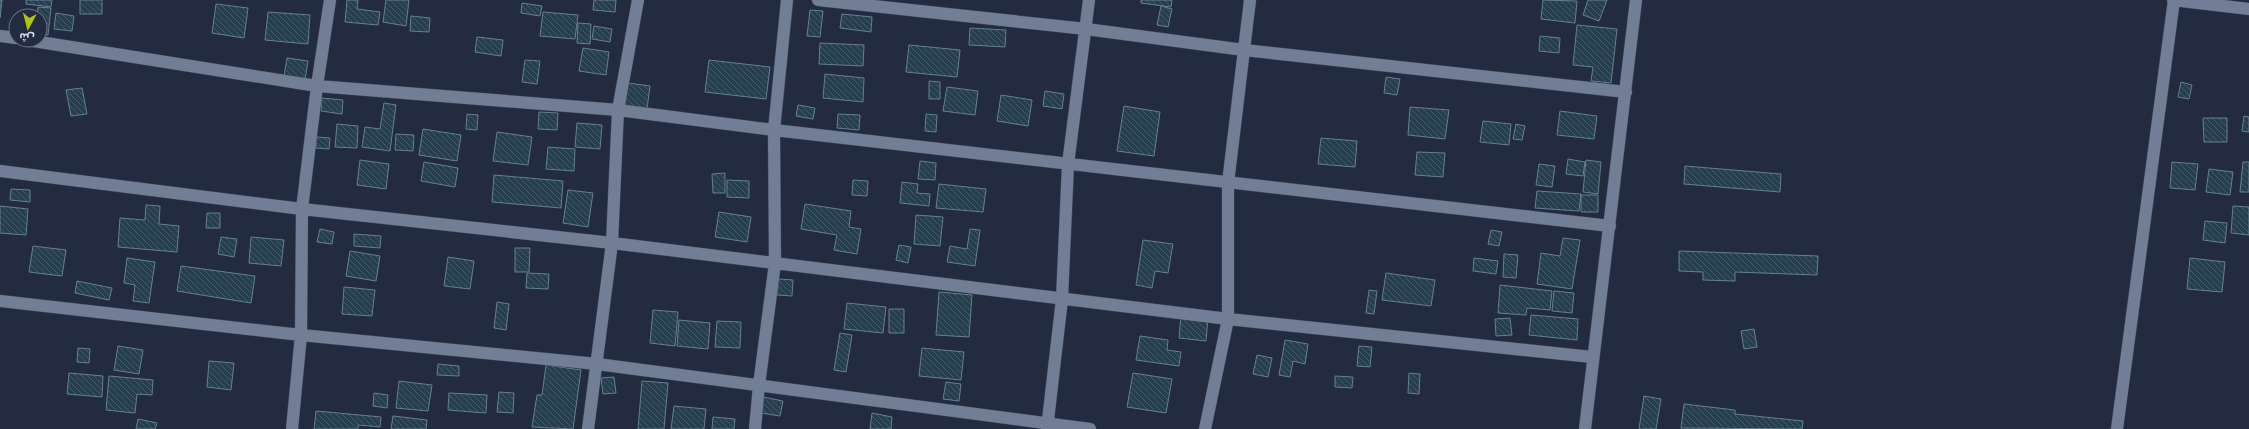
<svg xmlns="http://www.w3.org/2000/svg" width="2249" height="429" font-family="Montserrat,'Noto Sans Arabic',sans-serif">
	<defs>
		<pattern id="building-back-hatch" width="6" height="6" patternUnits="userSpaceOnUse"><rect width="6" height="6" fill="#263f4e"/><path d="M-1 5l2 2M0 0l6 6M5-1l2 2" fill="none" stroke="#455a68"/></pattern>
	</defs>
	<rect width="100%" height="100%" fill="#222b40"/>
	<path fill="url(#building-back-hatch)" stroke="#658091" d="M0,0H2L0,18Z
		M26,0H52L51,7L26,4Z
		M80,0H102V14H80Z
		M347,0H358L357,9L380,12L378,25L345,22Z
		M386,0H409L406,26L383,22Z
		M594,0H616L615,12L593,10Z
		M1141,0H1172L1171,7L1141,3Z
		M1543,0L1577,1L1575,23L1541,19Z
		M1588,0H1607L1599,21L1583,15Z
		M522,3L542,6L540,16L521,13Z
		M216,4L248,8L244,38L212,33Z
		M1161,6L1172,9L1168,27L1157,25Z
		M38,7L51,8L48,35L40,34V16H37Z
		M810,10L823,11L820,37L807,36Z
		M268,12L310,15L308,44L265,40Z
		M543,12L578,15L575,39L540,36Z
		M56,13L74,16L72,31L54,29Z
		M842,14L872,17L871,32L840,28Z
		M411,16L430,18L429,32L410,31Z
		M578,23L591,24L590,44L577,43Z
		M1577,25L1617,29L1611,83L1591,81L1593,67L1573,65Z
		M594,26L612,29L610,42L592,39Z
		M970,28L1006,30L1005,47L969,45Z
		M1540,36L1560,38L1559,53L1539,51Z
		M477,37L503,40L501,56L475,52Z
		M820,43L864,45L863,66L819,64Z
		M909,45L960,50L957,77L906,72Z
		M583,48L609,52L606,75L579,71Z
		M287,58L308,61L305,80L284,76Z
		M525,60L540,61L537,84L522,82Z
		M709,60L770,67L766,99L705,92Z
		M825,74L864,78L863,102L823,98Z
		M1386,77L1400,79L1397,95L1384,93Z
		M929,81L940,82V99H929Z
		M2181,82L2192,85L2189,99L2178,97Z
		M628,83L650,86L647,109L625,106Z
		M947,87L978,91L975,115L943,111Z
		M82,88L87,114L71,116L66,90Z
		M1045,91L1064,94L1062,109L1043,106Z
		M1001,95L1032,100L1028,126L997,121Z
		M322,98L343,100L342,114L321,111Z
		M384,103L396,105L390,151L362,147L365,127L380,129Z
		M798,105L815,108L813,119L796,116Z
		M1124,106L1160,112L1154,156L1117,151Z
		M1410,107L1449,110L1445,139L1408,135Z
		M1560,111L1597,116L1594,139L1557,135Z
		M539,112L558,113L557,130L538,129Z
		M467,114L478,115L477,130L466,129Z
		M838,114L860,115L859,130L837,128Z
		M926,114L937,115L936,132L925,131Z
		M2244,116L2249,117V132L2242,131Z
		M2203,118H2227V142H2204Z
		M1483,121L1511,124L1509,145L1480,142Z
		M577,123L602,125L600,149L575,147Z
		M337,124L358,126L357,148L335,147Z
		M1516,124L1525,126L1522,140L1513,139Z
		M423,129L461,135L457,161L419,155Z
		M497,132L532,137L528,165L493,161Z
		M396,134L414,135L413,151L395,150Z
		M317,137L330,138L329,149L316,148Z
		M1321,138L1357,141L1355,167L1318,164Z
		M548,147L575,149L574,171L546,169Z
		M1417,152L1445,153L1443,177L1415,175Z
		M1568,159L1585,162L1583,176L1566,174Z
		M360,160L389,164L386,189L357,185Z
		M1586,160L1601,162L1598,194L1583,192Z
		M920,161L936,163L935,180L918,179Z
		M424,162L458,168L455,187L421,181Z
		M2172,162L2198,164L2195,190L2170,188Z
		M2243,162H2249V192H2240Z
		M1539,164L1555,166L1552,187L1536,185Z
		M1685,166L1781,174L1780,192L1684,184Z
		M2209,169L2233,172L2230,195L2206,192Z
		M725,173V193H713L712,174Z
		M494,175L563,181L561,208L492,202Z
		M727,180L749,181V198L727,197Z
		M853,180L868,181L867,196L852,195Z
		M902,182L918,184L917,193L930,194L929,206L900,203Z
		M939,184L986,189L983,212L936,208Z
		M11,189L30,190V202L10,200Z
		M568,190L593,193L588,227L563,223Z
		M1537,191L1581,194L1579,211L1535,208Z
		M1581,195H1598V212H1581Z
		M805,204L851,211L849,227L861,229L857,254L834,250L837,235L801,229Z
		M146,205L160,206L159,224L179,226L177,252L118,247L120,218L145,220Z
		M0,206L28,209L26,235L0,233Z
		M2233,206L2249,207V235L2231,233Z
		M719,212L751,217L747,242L715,237Z
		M207,213H220V228H206Z
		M916,215L943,217L940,246L914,244Z
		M2205,221L2227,223L2225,243L2203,240Z
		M320,229L334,232L332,244L317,242Z
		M970,229L980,230L975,266L947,262L950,246L967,249Z
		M1491,230L1502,232L1499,246L1488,244Z
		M354,234L381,236L380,248L354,246Z
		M221,237L237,239L234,257L218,254Z
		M251,237L284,240L281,266L249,263Z
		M1563,238L1580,240L1572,289L1537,284L1541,253L1560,256Z
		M1143,240L1173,244L1168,273L1155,271L1152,288L1136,285Z
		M899,245L911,247L908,263L896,260Z
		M33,246L66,250L62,276L29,272Z
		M515,248H530L529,272H515Z
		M350,251L380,256L376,281L346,276Z
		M1679,251L1818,256L1817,275L1735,272V281L1703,280V272L1679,271Z
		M1504,254L1518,255L1516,278L1503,277Z
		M448,257L474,261L470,289L444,286Z
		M127,258L155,262L149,303L133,301L135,285L124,283Z
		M1474,258L1498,261L1496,274L1473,271Z
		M2190,258L2225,262L2222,292L2187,289Z
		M181,266L255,276L251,303L177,291Z
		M527,273L549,274L548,289L526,288Z
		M1386,273L1435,280L1431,306L1382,300Z
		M779,279L793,280L792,296L777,295Z
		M77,281L112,288L109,300L75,293Z
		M1500,285L1552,291L1550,310L1527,308L1526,315L1498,313Z
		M344,287L375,290L372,316L342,314Z
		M1369,290L1377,291L1374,314L1366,313Z
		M1554,291L1574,293L1572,313L1552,311Z
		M939,292L972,295L969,337L936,335Z
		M497,302L509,304L506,330L494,328Z
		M847,303L886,307L883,333L844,329Z
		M889,309H904V333H889Z
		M653,310L678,312L675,346L650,343Z
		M1531,315L1578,319L1577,340L1529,335Z
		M1181,316L1208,318L1206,341L1179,338Z
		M1510,318L1512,335L1496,336L1495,319Z
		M679,320L710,323L708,349L677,346Z
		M717,321L741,322L740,348L715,347Z
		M1754,329L1757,347L1744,349L1741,331Z
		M840,333L852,335L846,372L834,370Z
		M1140,336L1168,340L1167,350L1181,352L1179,366L1136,360Z
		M1285,340L1308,344L1305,364L1293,361L1290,377L1279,375Z
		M118,346L143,350L139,374L114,370Z
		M1359,346L1372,347L1370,367L1357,366Z
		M78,348L90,349L89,363L77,362Z
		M922,348L964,352L961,380L919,376Z
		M1257,355L1272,358L1268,377L1253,374Z
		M209,361L234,363L231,390L207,387Z
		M438,364L459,366V376L437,375Z
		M546,365L581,370L573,429L532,427L537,395H542Z
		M69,373L103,376L102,397L67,394Z
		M1133,373L1172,379L1166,413L1127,407Z
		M1409,373L1420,374L1419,394L1408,393Z
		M109,376L153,380L152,395L137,394L135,413L106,410Z
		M1335,376L1353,377L1352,388L1335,387Z
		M614,377L616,393L603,394L601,378Z
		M399,381L432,385L428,411L396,408Z
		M642,381L668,383L664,429H638Z
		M946,382L961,384L959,401L943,399Z
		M499,392L514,393L513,413L497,412Z
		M374,393L388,395L387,408L373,406Z
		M449,393L487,395L486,413L448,410Z
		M1644,396L1661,399L1656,429H1639Z
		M763,397L783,401L780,416L761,413Z
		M1684,404L1735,410V414L1803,421L1802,429L1681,428Z
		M674,406L706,409L704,429H671Z
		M316,411L381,417L380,427L358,425V429H314Z
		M872,413L892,417L891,429H870Z
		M393,416L427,420L426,429H391Z
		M713,417L735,419L734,429H712Z
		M138,419L157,423L155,429H136Z"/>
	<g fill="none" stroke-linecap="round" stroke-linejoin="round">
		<g stroke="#404759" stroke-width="13">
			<path id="minor" d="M818,0L1086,29L1244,50L1626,92
				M2173,0L2249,9
				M0,36L16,38
				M27,40L317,86L618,110L774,130L1610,226
				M0,171L302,209L612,243L1228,319L1592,357
				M0,301L301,335L597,364L1090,429
				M292,429L301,335L302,209L317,86L330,0
				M588,429L612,243L618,110L638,0
				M755,429L759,385L775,263L774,130L787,0
				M1047,429L1062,299L1068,164L1089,0
				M1205,429L1228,319V183L1250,0
				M1585,429L1636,0
				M2117,429L2174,0"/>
		</g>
		<use href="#minor" stroke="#727d96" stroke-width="12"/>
	</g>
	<g transform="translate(28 28) rotate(187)"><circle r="19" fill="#222b40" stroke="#697184"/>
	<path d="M0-3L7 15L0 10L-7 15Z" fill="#afc505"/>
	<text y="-6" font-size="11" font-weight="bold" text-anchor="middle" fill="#d4dbe9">ش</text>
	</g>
</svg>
